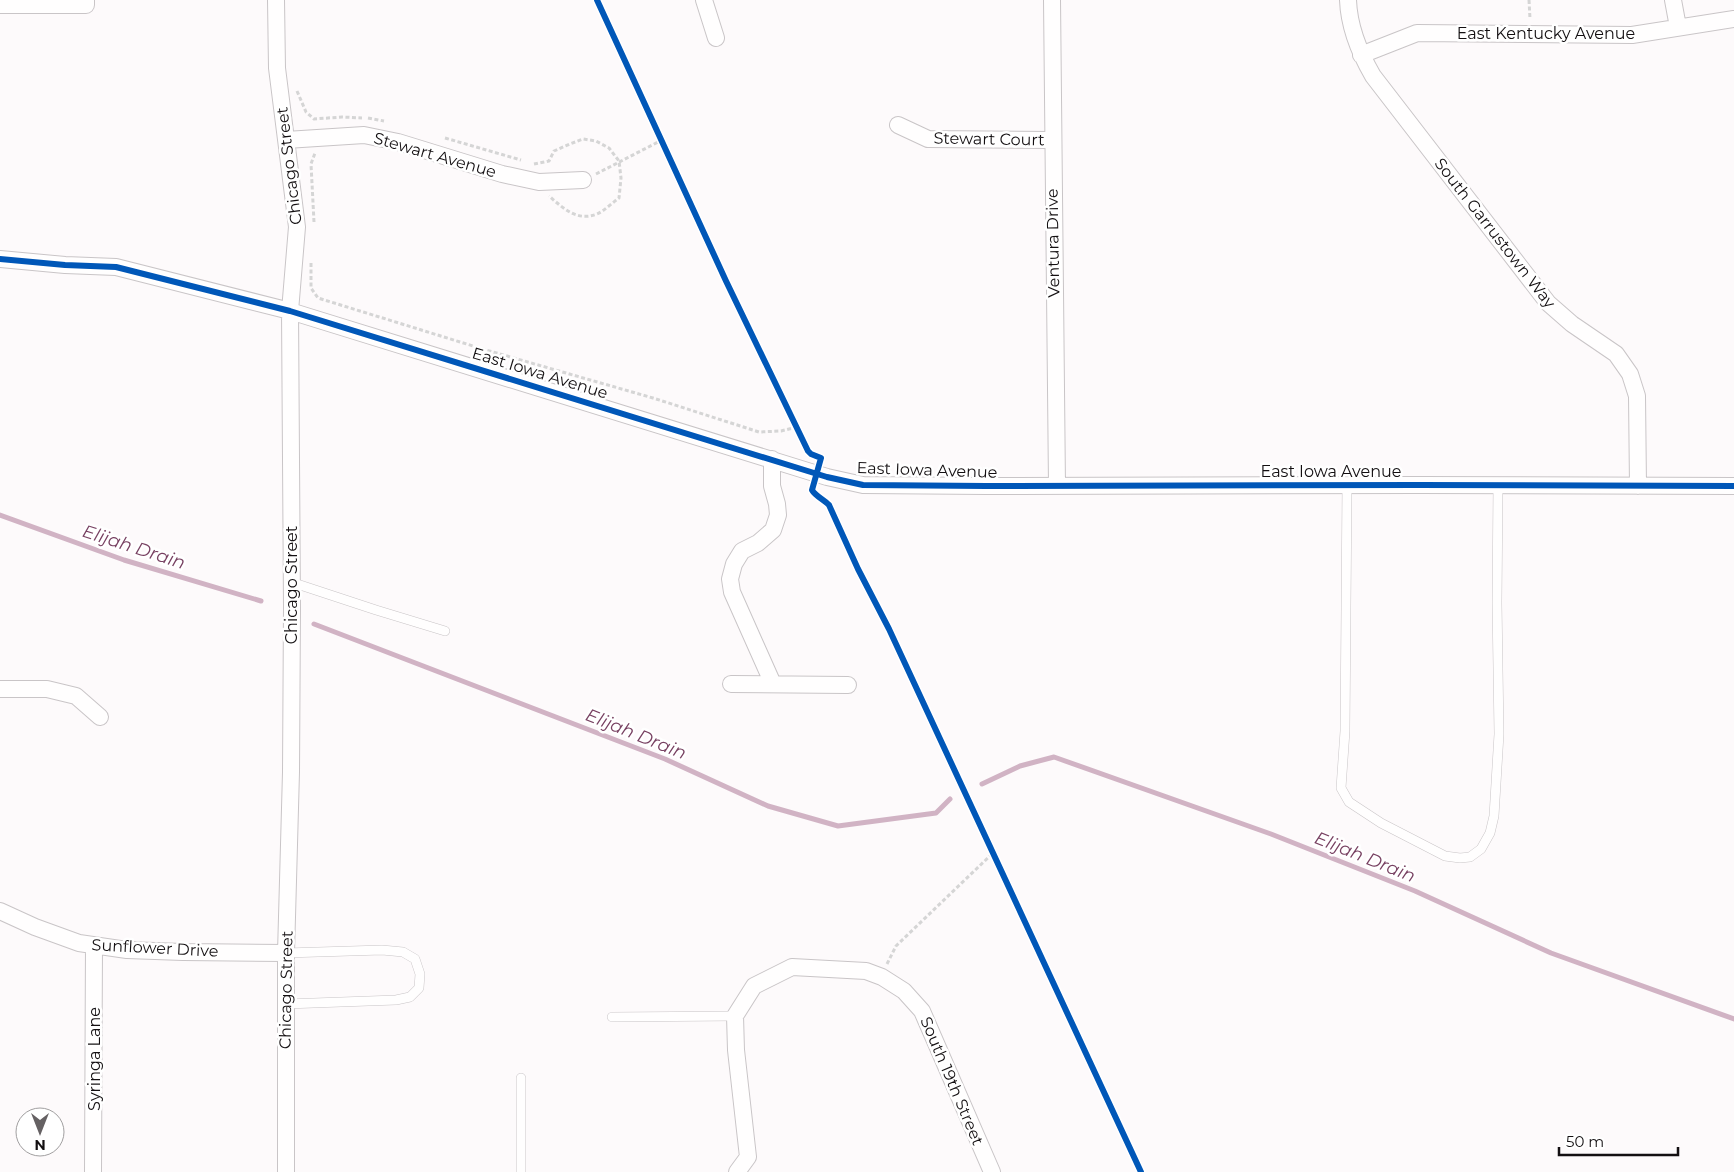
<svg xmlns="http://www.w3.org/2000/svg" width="1734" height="1172" font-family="Montserrat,sans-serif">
	<rect width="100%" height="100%" fill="#fdfafb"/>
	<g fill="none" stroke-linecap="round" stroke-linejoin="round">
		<path stroke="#d1b3c4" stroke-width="5" d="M0,515L124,560L261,601
			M314,624L665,759L768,806L838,826L936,813L950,799
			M982,784L1020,766L1054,757L1271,834L1415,891L1551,953L1734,1019"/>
		<g stroke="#c9c5c7" stroke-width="10">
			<path id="lane" d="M1347,485L1345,731L1341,788L1349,802L1381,823L1445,856L1460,858L1470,857L1481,849L1490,833L1494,816L1499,734L1497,603L1498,485
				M291,582L376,610L445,631
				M286,1004L396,1000L410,997L419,988L420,974L415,959L403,952L382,950L286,953
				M612,1017L735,1016
				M521,1078V1172"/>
		</g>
		<g stroke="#c9c5c7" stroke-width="18">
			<path id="street" d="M276,0L277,68L297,227L290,311L292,607L291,772L286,953V1172
				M704,0L716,38
				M1052,0L1057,486
				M1348,0C1349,28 1359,52 1373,76L1548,303L1572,324L1616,354L1630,374L1637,396L1638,486
				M1673,0L1678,27
				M0,5H86V0
				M1361,55L1417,33L1632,35L1734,19
				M898,125L928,139L1052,140
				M286,140L364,135L398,142L502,174L539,182L583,180
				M0,259L65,265L116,267L290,311L827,477L863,485L986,486L1418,485L1734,486
				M772,459V486L777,504L778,515L773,530L758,543L742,551L734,564L730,579L732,592L773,684
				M731,684L848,685
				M0,689H47L76,696L100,717
				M0,911L35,927L79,943L127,950L183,952L286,953
				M93,1172L94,945
				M737,1172L748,1157L736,1050L735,1016L754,986L792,967L866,971L882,977L904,991L922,1011L992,1172"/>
		</g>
		<path stroke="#d5d5d5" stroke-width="3" stroke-dasharray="4 2.5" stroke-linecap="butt" d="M1529,0L1530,19
			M297,91L306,112L314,119L342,117L362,118
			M368,118L384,121
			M445,138L521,160
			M534,164L549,161L554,151L570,144L583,139L596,141L609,148L619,161L621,178L619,198C612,203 604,211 597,214C577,222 563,208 549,196
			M596,174L662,140
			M314,222L311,164L315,153
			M311,263V288L318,298L486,350L653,398L759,432L781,431L797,427
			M887,964L896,946L993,853"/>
		<use href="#lane" stroke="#fffefe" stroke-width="9"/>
		<use href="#street" stroke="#fffefe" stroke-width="16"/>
		<g stroke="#fff" stroke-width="9">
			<path id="cycleway" d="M597,0L726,281L808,451L811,454L821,458L812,490C816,497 824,499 829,505L858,569L889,629L1141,1172
				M0,259L65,265L116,267L290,311L827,477L863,485L986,486L1418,485L1734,486"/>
		</g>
		<use href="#cycleway" stroke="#0057b8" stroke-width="6"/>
	</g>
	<g text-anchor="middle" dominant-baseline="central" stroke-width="5" stroke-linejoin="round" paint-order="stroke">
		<g font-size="16" fill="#130f11" stroke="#fff">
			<text x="1546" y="33">East Kentucky Avenue</text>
			<text transform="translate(989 139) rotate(1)">Stewart Court</text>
			<text transform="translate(435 155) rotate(16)">Stewart Avenue</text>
			<text transform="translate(289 166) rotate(-97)">Chicago Street</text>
			<text transform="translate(1495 233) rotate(52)">South Garrustown Way</text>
			<text transform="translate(1053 243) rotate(-91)">Ventura Drive</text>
			<text transform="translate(540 373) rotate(17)">East Iowa Avenue</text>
			<text transform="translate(927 470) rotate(2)">East Iowa Avenue</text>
			<text x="1331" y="471">East Iowa Avenue</text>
			<text transform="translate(291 585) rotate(-90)">Chicago Street</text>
			<text transform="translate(155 948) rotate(3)">Sunflower Drive</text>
			<text transform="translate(286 990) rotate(-89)">Chicago Street</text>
			<text transform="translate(94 1059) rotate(-90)">Syringa Lane</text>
			<text transform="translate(952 1081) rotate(67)">South 19th Street</text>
		</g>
		<g font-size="18" font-style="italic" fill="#774061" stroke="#fff">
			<text transform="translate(134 547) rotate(18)">Elijah Drain</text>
			<text transform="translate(636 734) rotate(22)">Elijah Drain</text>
			<text transform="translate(1365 857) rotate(22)">Elijah Drain</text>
		</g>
	</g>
	<g transform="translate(40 1132) rotate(180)"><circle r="24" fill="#ffffff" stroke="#a19fa0"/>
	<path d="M0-4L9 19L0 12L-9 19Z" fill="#656163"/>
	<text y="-8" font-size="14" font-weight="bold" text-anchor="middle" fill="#130f11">N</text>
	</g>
	<path d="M1559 1147v8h119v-8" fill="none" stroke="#130f11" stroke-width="2.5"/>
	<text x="1566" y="1147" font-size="15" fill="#130f11" stroke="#ffffff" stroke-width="4" paint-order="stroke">50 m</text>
</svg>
